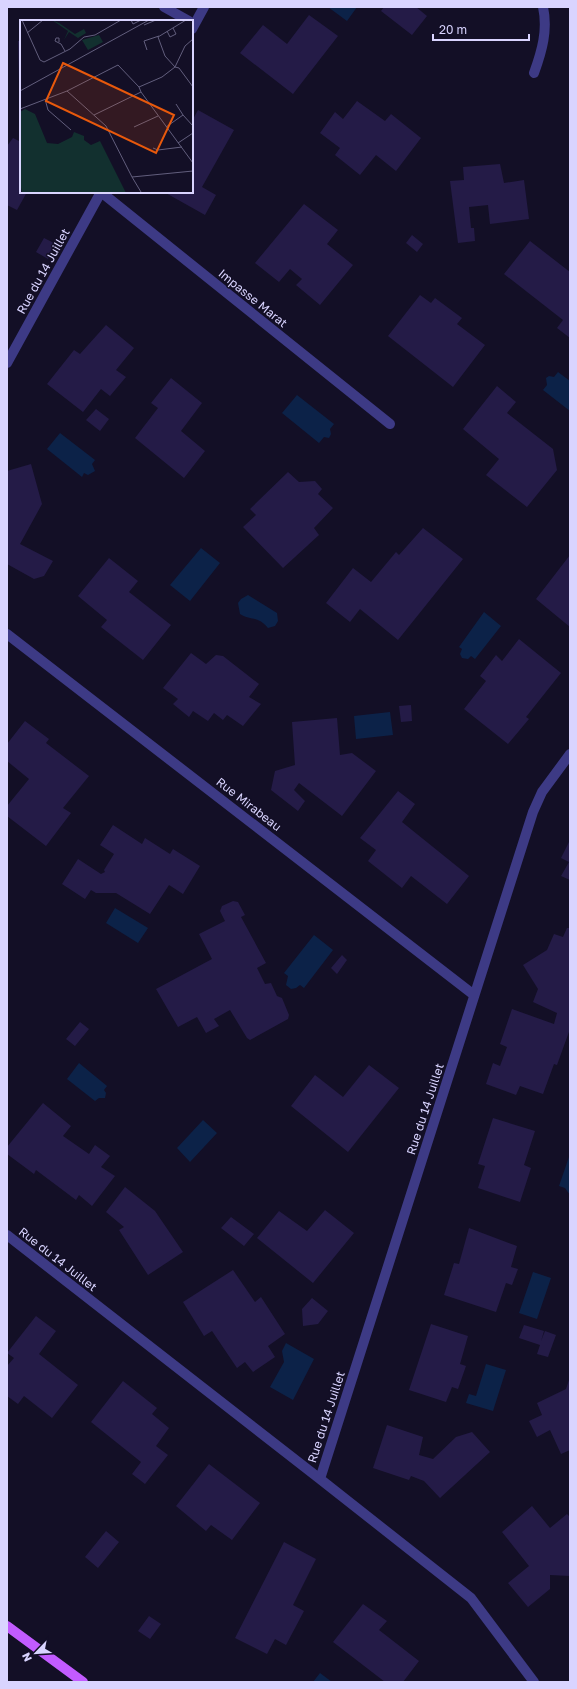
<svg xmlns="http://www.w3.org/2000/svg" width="577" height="1689" font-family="'Golos Text',sans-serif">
	<rect width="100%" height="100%" fill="#130f26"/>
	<path fill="#0c2248" d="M328,7H357L347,21Z
		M558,372L570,381V411L543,390L547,385L546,378L549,376L554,377Z
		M297,395L334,424L330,429L331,434L329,438L324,437L319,443L282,413Z
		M60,433L95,460L92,464L95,471L88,475L84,473L82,477L47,449Z
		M201,548L220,563L190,601L170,585Z
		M248,595L277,613L278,621L275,626L268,628C257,615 250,621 240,614L238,603L241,599Z
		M484,612L501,626L475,659L471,656L468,659L462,658L460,654L462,649L459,647Z
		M390,712L393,735L356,739L354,716Z
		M115,908L148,928L138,943L106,923Z
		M314,935L333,950L304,988L300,985L296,988L291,989L286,985L288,976L284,973Z
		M79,1063L107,1086L104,1090L106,1093L105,1098H99L95,1101L67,1079Z
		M203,1120L217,1133L190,1162L177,1148Z
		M570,1154V1195L565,1188L559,1186Z
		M533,1272L551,1278L537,1319L519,1313Z
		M286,1343L314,1359L293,1400L270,1387L284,1362L282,1351Z
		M486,1364L506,1370L493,1411L466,1403L469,1394L476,1396Z
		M320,1673L332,1682H313Z"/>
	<path fill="#241b47" d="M384,7H416L427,16L412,35L381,11Z
		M309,15L338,36L293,94L240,53L263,25L287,44Z
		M18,41H21V82H19Z
		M357,101L385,121L391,114L421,138L396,171L376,155L360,175L335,155L340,148L320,133L335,112L343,119Z
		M198,110L234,130L202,187L216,195L205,215L164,192H192V121Z
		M13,138L21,142V192H27L17,210L7,205V146Z
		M500,164L504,183L524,180L529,219L490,224L488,205L469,207L471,228H474L475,241L458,243L450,181L464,180L463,167Z
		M304,204L338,230L327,244L353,265L320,305L296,285L302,279L290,269L279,282L255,263Z
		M412,235L423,244L417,252L406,243Z
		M44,238L56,244L48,259L36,252Z
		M530,241L570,272V338L557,328L563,320L504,274Z
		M420,295L431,303L435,298L462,318L457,324L485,345L453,387L388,336Z
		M106,325L134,348L116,370L126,377L110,396L101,389L83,412L47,384L74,350L80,354Z
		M171,378L202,403L181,431L205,451L184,478L135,438L158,408L151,403Z
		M497,386L516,402L507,413L553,449L557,470L527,507L486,475L499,459L463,429Z
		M96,409L109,419L100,431L86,420Z
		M31,464L42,504L20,544L53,561L44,576L34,579L7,564V471Z
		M288,472L299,482L315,481L322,489L318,494L333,508L314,528L319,535L283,568L243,527L256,515L250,509Z
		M423,528L463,559L398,640L360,609L350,622L326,603L353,568L371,582L396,552L399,555Z
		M570,555V627L536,599Z
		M109,558L138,581L129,592L171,625L143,660L101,627L107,620L78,596Z
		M519,639L561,673L526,717L529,719L508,744L464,709L486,681L480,676L496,655L502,661Z
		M191,653L206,664L216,655L223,656L259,684L249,697L261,704L243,726L227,715L223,720L214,713L208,721L193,711L189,717L173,704L178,699L163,688Z
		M411,705L412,721L401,722L399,706Z
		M337,718L340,755L352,753L376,771L342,816L299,783L294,790L305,801L298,811L271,790L275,771L295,765L292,722Z
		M25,721L49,739L46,743L89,776L63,808L71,813L46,846L7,816V806L29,779L7,761V744Z
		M398,791L415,804L402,822L469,876L447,904L411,876L402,888L368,861L376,850L360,838Z
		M113,825L142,844L145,838L170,854L173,849L200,866L183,894L169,885L150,914L116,893H96L91,890L85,899L62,884L78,859L101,874L105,872L104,870L114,854L100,845Z
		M570,840V880L561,876L569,862L561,858Z
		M233,901L238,902L245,915L241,917L266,963L257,968L265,984L271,983L277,996L282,998L289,1015L288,1019L250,1040L247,1038L230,1010L214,1019L219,1026L206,1033L197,1017L178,1027L156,989L212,959L199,934L225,921L220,911L222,906Z
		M567,928H570V1029L557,1065L554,1064L543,1094L520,1086L516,1095L486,1084L493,1063L500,1066L507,1047L500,1044L512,1009L554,1024L557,1013L533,1002L538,989L523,965L547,950L554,934L563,937Z
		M342,955L347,960L337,974L331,968Z
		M80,1022L89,1029L75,1046L66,1039Z
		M369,1065L399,1088L348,1152L291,1106L315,1075L343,1097Z
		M43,1103L71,1126L63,1136L89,1154L95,1145L110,1156L101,1167L115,1176L92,1206L79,1195L76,1200L36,1170L34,1174L7,1154V1147Z
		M493,1118L535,1131L524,1165L531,1168L520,1202L478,1188L485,1166L478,1164Z
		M125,1187L155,1211L183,1252L148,1275L119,1230L124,1227L106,1212Z
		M325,1210L354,1233L313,1283L257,1238L279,1211L307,1231Z
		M231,1217L254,1234L244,1246L221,1228Z
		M469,1228L517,1246L511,1267L518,1269L512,1285L506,1283L496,1312L444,1295L454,1263L459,1264Z
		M233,1270L255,1302L261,1297L285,1334L268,1346L275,1357L253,1372L245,1362L237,1368L212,1331L204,1336L183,1302Z
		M312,1298L328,1311L318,1324L303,1326L302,1309Z
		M36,1316L56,1331L39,1354L78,1385L52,1418L24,1396L18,1404L7,1396V1366L14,1358L7,1353Z
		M431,1324L468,1336L460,1364L466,1366L458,1389L452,1387L446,1402L409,1390Z
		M524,1325L544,1331L541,1341L545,1331L556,1335L548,1357L537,1354L540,1345L519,1338Z
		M570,1377V1450L561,1454L550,1430L537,1437L529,1421L542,1415L537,1403L566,1389Z
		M123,1381L157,1408L152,1414L169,1428L156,1446L168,1455L145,1484L132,1474L141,1462L91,1422Z
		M387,1425L423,1437L419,1455L433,1459L456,1437L472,1432L490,1452L440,1498L424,1481L411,1476L409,1480L373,1468Z
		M209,1464L260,1503L232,1540L211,1525L206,1531L176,1506Z
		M532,1506L550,1528L567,1514L570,1517V1576L550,1575V1589L528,1607L508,1583L529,1566L502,1532Z
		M106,1531L119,1542L98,1568L85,1557Z
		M284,1542L316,1559L293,1605L304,1611L286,1645L275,1639L267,1654L235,1638Z
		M363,1604L387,1621L379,1630L419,1661L403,1682H385L333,1642Z
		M149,1616L161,1624L150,1639L138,1631Z"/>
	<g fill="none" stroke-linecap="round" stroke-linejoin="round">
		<path stroke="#3d3a85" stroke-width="10" d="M164,7L189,21
			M192,29L204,7
			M534,73C542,51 548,30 543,7
			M101,192L390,424
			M7,363L101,192
			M7,634L474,995
			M7,1235L320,1479L533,812L542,792L570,754
			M320,1479L471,1598L534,1682"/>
		<path stroke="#c25bff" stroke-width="10" d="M7,1626L83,1682"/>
	</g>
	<g text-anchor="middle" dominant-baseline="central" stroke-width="3" stroke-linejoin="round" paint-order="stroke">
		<g font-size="12" fill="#d9d4ff" stroke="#130f26">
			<text transform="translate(43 271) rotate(-61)">Rue du 14 Juillet</text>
			<text transform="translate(253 298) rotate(39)">Impasse Marat</text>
			<text transform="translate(249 804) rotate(38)">Rue Mirabeau</text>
			<text transform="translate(425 1109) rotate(-72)">Rue du 14 Juillet</text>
			<text transform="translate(58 1259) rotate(38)">Rue du 14 Juillet</text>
			<text transform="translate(326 1417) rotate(-72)">Rue du 14 Juillet</text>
		</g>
	</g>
	<g transform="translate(20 20)">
		<rect width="173" height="173" fill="#130f26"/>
		<path d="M32,0L39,3L55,14L64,9L66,13L58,18L49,12L44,20L48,11ZM79,15L83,22L68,30L62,20ZM5,89L15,94L27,123L38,124L52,117L54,112L64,116V120L71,125L80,121L106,173H2L0,162V92Z" fill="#12302f"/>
		<path fill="none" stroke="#625e7d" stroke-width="1" d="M2,0L20,40L24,42L50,29L64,17L75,15L101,0M111,0L113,4L121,0M124,5L136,0M147,11L150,17L156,14L153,8M7,13L23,0M173,19L165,26L155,47L159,48L173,67M39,22V18H36L35,21L41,24L45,31M127,30L124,21L139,16M119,67L98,45L47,71L86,106L112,157L173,151M0,71L129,0M121,72L173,143M25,79L28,90L51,110M156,84L163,95M0,89L47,71M74,95L121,72L119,67L142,57L155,47L145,36L138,17L166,0M114,107L138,96M146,107L163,95L173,106M158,123L173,113M133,128L138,130L162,127M112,157L121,172"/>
		<path fill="#e8590c" fill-opacity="0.15" stroke="#e8590c" stroke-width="2" d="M43,43L154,95L136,133L26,81Z"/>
		<rect width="173" height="173" fill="none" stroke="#d9d4ff" stroke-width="2"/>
	</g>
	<rect width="577" height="1689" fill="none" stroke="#d9d4ff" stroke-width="16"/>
	<g transform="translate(36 1653) rotate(245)" stroke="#130f26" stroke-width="3" paint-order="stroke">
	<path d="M0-3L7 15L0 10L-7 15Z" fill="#d9d4ff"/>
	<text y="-6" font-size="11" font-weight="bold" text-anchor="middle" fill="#d9d4ff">N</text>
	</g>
	<path d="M433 34v6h96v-6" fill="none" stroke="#d9d4ff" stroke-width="2"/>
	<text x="439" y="34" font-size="12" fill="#d9d4ff" stroke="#130f26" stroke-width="3" paint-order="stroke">20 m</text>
</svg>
